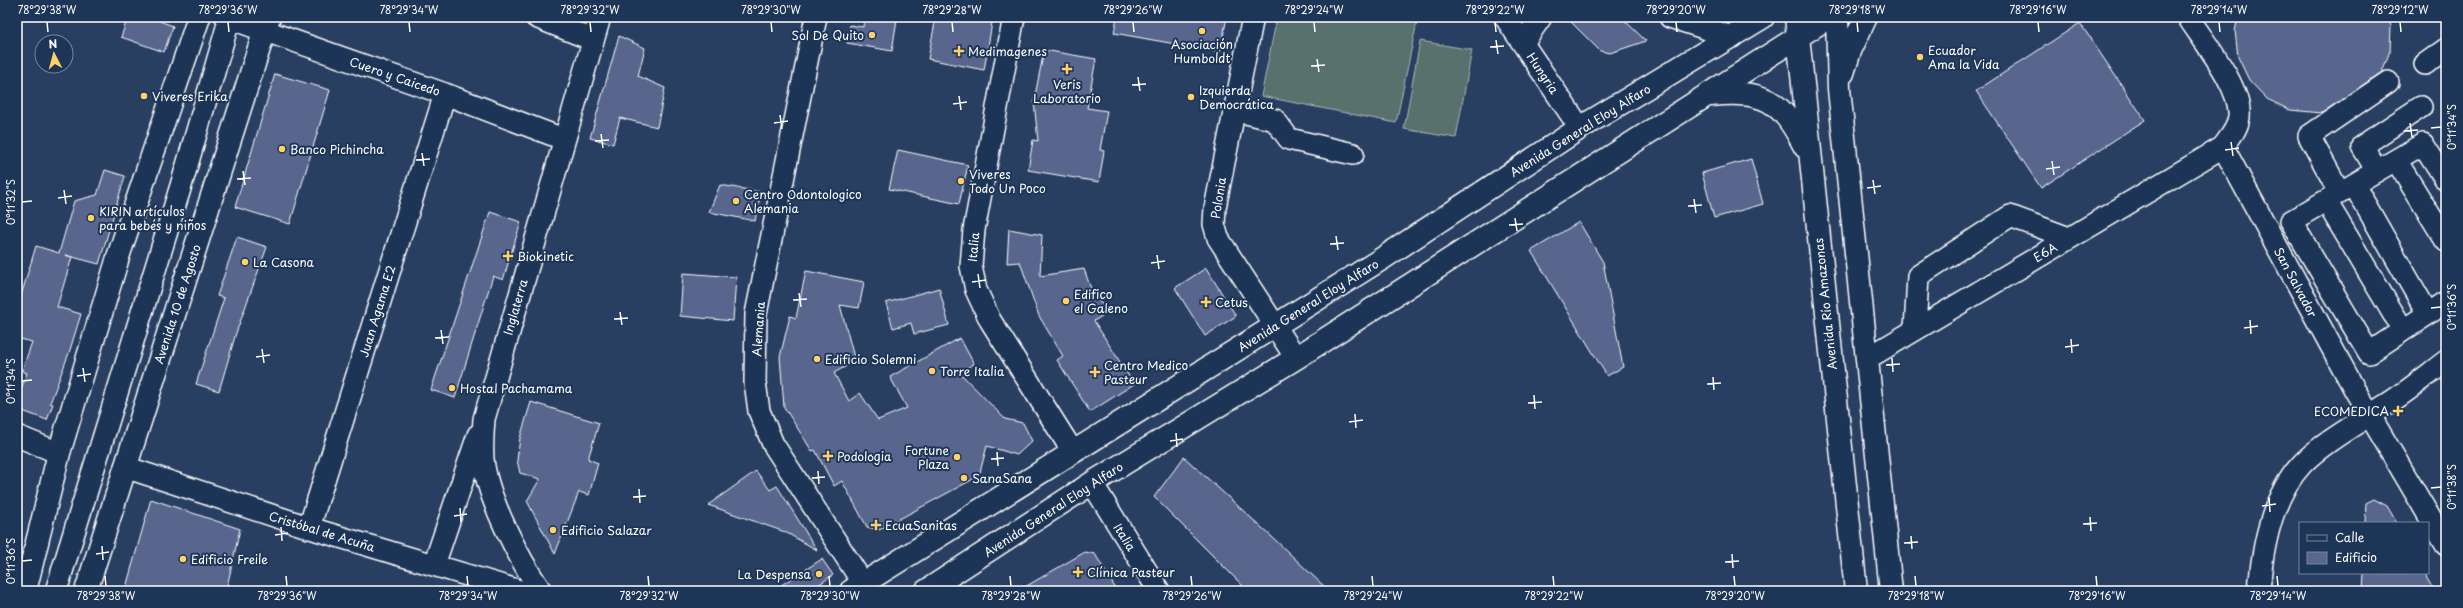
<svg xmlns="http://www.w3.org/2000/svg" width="2463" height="608" font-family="'Playpen Sans',sans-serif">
	<rect width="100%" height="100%" fill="#293f62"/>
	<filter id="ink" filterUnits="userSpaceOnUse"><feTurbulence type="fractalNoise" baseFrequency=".025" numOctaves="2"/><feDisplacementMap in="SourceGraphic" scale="8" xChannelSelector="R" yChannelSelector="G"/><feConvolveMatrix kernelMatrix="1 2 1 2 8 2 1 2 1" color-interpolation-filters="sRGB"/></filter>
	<g filter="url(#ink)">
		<path fill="#59716d" stroke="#acb8b6" d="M1277,17H1418L1396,123L1261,96Z
			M1420,41L1472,50L1456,138L1404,129Z"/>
		<path fill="#59668e" stroke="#fff" d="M128,17H149L173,26L164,52L121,37Z
			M864,17L897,19L892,51L847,43L850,25L863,27Z
			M936,17H993L984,70L928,59Z
			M1117,17H1227L1220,52L1114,33Z
			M1566,17H1621L1646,41L1610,53L1600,51Z
			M2238,17H2388L2391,26L2390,51L2382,72L2322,113L2290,110L2267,99L2249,80L2238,57L2235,31Z
			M2080,23L2145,120L2041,188L1976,91Z
			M619,36L645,48L638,76L665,88L657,127L620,118L613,144L590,138Z
			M1044,50L1096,59L1087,108L1107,111L1100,150L1104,151L1099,182L1028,170L1033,140L1038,141L1034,101Z
			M275,74L330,90L290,224L235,207Z
			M898,150L968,165L959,204L889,189Z
			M1751,159L1763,204L1714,218L1702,173Z
			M105,170L125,176L99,264L65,255L72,257L57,307L81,314L69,353L50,403L53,404L47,420L17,409V401L27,373L22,371L32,342L17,338V309L36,246L59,253L74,201L97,195Z
			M720,185L761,192L755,221L709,212Z
			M490,212L521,222L503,280L493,276L455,398L431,390Z
			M1579,222L1603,262L1623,367L1607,376L1531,251Z
			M1009,229L1042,235L1040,276L1084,269L1091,289L1108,312L1094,321L1134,384L1090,412L1057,360L1063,356L1039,316L1020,262L1007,263Z
			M237,237L267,247L236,333L219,391L196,384L224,298L217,296Z
			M1206,268L1236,316L1205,336L1175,288Z
			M806,271L864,282L859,308L840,305L855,361L834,373L849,401L860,393L878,420L907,408L890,377L960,338L974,364L959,372L1005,419L1023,423L1032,441L1017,455L987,446L979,476L879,530L867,527L842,481L834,486L815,450L812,451L784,407L780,357L790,316L796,318Z
			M683,273L736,277L733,321L680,316Z
			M939,288L949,325L914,334L911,323L893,328L886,303Z
			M531,402L599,423L588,459L598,463L589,495L579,492L555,554L527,501L540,479L520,473L517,460L520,438Z
			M1184,457L1271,536L1329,591H1248L1154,497Z
			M756,471L770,490L777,486L817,550L785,532L708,505Z
			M151,499L240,529L226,591H125Z
			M2374,499L2387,506L2397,523H2365L2366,503Z
			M1085,552L1095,554L1117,591H1018Z
			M822,559L833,575L809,591H772Z
			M2364,573H2424L2434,591H2363Z"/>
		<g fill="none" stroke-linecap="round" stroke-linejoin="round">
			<g stroke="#fff" stroke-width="24">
				<path id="minor" d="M226,17L445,94L563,139
					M536,17L593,40
					M816,17L756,314L755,382L759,411L773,444L868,591
					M1014,17L974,230L971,266L976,290L990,320L1073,452
					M1253,17L1215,208L1214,224L1218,238L1296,358
					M1505,17L1580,128
					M1670,17L1732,37
					M1523,43L1541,17
					M2425,64L2446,49
					M1234,110L1275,120L1289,139L1353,154
					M2223,147L2356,392L2446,545
					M2396,160L2446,241
					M2377,171L2362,146L2421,107
					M2446,180L2423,144L2291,221L2369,353L2446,302
					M2354,185L2428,314
					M2340,193L2309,136L2388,82
					M2326,201L2403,330
					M1915,330L1918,276L2010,216L2069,238
					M1868,358L2223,147C2229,138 2238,129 2239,117C2242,88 2204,42 2188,17
					M17,436L59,453
					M125,467L320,531L520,591
					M1092,483L1159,591
					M309,528L445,94
					M434,565L478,435
					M56,591L183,179L230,17
					M541,591C519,559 487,498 483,459C482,446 483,432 484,419L600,17
					M2259,591C2262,548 2272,496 2302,464C2322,443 2360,422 2384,406C2406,393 2426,376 2446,361"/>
			</g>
			<g stroke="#fff" stroke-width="25">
				<path id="major" d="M1796,17L1856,591
					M1837,17L1839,89L1891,591
					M1843,73L1850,51L1866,17
					M1710,95C1765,90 1780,99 1805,147
					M25,591L59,453L119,254L199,17
					M86,591L269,17
					M851,591L1380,260L1580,128L1763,17
					M926,591L1092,483L1296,358L1829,17"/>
			</g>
			<use href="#minor" stroke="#1d3557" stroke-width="21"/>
			<use href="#major" stroke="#1d3557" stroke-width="22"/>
		</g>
	</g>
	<path fill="none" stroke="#fff" stroke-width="1.5" d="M47,22L48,32M228,22L229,32M409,22L410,32M590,22L591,32M771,22L772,32M952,22L953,32M1133,22L1134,32M1314,22L1315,32M1495,22L1496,32M1676,22L1677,32M1857,22L1858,32M2038,22L2039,32M2219,22L2220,32M2400,22L2401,32M1496,40L1498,54M1490,47L1504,46M1317,59L1319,72M1311,66L1325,65M1138,77L1140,91M1132,85L1146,84M959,96L961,110M953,104L967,102M780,115L782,129M774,123L788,121M2410,123L2412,137M2431,128L2441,127M2404,131L2418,130M601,134L603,148M595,141L609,140M2231,142L2233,156M2225,150L2239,148M422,153L424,166M416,160L430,159M2052,161L2054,175M2046,169L2060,167M243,171L245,185M237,179L251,178M1873,180L1875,194M1867,188L1881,186M64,190L66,204M58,198L72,196M1694,199L1696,213M22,202L32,201M1688,206L1702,205M1515,218L1517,231M1509,225L1523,224M1336,236L1338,250M1330,244L1344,243M1157,255L1159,269M1151,263L1165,261M978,274L980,288M972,282L986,280M799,293L801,307M793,300L807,299M2431,308L2441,307M620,312L622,325M614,319L628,318M2250,320L2251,334M2244,328L2258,326M441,330L443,344M435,338L449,337M2071,339L2072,353M2065,347L2079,345M262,349L264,363M256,357L270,355M1892,358L1893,372M1886,365L1900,364M83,368L85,382M77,376L91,374M1713,377L1714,390M22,381L32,380M1707,384L1721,383M1534,395L1535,409M1528,403L1542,402M1355,414L1356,428M1349,422L1363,420M1176,433L1177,447M1170,441L1183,439M997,452L998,466M991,459L1004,458M818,471L819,484M812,478L825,477M2431,488L2441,487M639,489L640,503M633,497L646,496M2269,498L2270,512M2262,506L2276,504M460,508L461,522M454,516L467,514M2090,517L2091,531M2083,524L2097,523M281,527L282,541M275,535L288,533M1911,536L1912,549M1904,543L1918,542M102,546L103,560M96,554L109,552M1732,554L1733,568M22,561L32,560M1725,562L1739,561M105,576L106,586M286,576L287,586M467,576L468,586M648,576L649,586M829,576L830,586M1010,576L1011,586M1191,576L1192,586M1372,576L1373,586M1553,576L1554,586M1734,576L1735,586M1915,576L1916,586M2096,576L2097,586M2277,576L2278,586"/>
	<g fill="#ffd166" stroke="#1d3557" stroke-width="1.5">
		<circle cx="1202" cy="31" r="4"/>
		<circle cx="872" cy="35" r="4"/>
		<path d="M957 45h4v4h4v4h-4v4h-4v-4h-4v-4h4z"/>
		<circle cx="1920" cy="57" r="4"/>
		<path d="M1065 63h4v4h4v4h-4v4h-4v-4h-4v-4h4z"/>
		<circle cx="144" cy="96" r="4"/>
		<circle cx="1191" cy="97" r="4"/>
		<circle cx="282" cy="149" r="4"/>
		<circle cx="961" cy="181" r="4"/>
		<circle cx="736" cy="201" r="4"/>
		<circle cx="91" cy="218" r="4"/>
		<path d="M506 250h4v4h4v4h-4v4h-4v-4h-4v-4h4z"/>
		<circle cx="245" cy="262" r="4"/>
		<circle cx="1066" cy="301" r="4"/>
		<path d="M1204 296h4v4h4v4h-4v4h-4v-4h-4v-4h4z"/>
		<circle cx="817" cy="359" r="4"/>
		<circle cx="932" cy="371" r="4"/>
		<path d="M1093 366h4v4h4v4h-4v4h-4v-4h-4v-4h4z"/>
		<circle cx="452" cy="388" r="4"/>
		<path d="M2396 405h4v4h4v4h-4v4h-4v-4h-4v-4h4z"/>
		<path d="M826 450h4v4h4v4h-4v4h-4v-4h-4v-4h4z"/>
		<circle cx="957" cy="457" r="4"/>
		<circle cx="964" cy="478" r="4"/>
		<path d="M874 519h4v4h4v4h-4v4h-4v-4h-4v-4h4z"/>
		<circle cx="553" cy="530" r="4"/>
		<circle cx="183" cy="559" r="4"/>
		<path d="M1076 566h4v4h4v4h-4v4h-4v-4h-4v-4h4z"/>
		<circle cx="819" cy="574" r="4"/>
	</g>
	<g text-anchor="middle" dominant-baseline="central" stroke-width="4" stroke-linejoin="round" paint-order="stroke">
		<g font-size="12" fill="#fff" stroke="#1d3557" text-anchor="start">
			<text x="864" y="35" text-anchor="end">Sol De Quito</text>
			<text x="1202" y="44" text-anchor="middle">Asociación<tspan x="1202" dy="14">Humboldt</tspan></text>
			<text x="1928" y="50">Ecuador<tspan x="1928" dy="14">Ama la Vida</tspan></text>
			<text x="968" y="51">Medimagenes</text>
			<text x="1067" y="84" text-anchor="middle">Veris<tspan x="1067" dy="14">Laboratorio</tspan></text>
			<text x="1199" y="90">Izquierda<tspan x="1199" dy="14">Democrática</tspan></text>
			<text x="152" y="96">Viveres Erika</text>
			<text x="290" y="149">Banco Pichincha</text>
			<text x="969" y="174">Viveres<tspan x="969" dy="14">Todo Un Poco</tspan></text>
			<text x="744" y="194">Centro Odontologico<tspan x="744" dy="14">Alemania</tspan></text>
			<text x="99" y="211">KIRIN artículos<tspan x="99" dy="14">para bebés y niños</tspan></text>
			<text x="517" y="256">Biokinetic</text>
			<text x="253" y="262">La Casona</text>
			<text x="1074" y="294">Edifico<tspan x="1074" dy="14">el Galeno</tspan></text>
			<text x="1215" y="302">Cetus</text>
			<text x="825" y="359">Edificio Solemni</text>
			<text x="1104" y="365">Centro Medico<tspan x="1104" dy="14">Pasteur</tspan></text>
			<text x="940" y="371">Torre Italia</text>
			<text x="460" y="388">Hostal Pachamama</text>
			<text x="2389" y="411" text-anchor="end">ECOMEDICA</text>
			<text x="949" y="450" text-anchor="end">Fortune<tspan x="949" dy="14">Plaza</tspan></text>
			<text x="837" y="456">Podologia</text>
			<text x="972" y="478">SanaSana</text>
			<text x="885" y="525">EcuaSanitas</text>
			<text x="561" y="530">Edificio Salazar</text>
			<text x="191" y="559">Edificio Freile</text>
			<text x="1087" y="572">Clínica Pasteur</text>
			<text x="811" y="574" text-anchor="end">La Despensa</text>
		</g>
		<g font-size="12" fill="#fff" stroke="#1d3557">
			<text transform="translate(1543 73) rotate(56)">Hungria</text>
			<text transform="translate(395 76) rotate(19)">Cuero y Caicedo</text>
			<text transform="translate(1580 130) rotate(-32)">Avenida General Eloy Alfaro</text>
			<text transform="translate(1218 198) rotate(-81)">Polonia</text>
			<text transform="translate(973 247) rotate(-85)">Italia</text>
			<text transform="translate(2045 252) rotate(-31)">E6A</text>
			<text transform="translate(2296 282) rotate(62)">San Salvador</text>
			<text transform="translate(177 304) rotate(-72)">Avenida 10 de Agosto</text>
			<text transform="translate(1825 304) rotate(-96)">Avenida Río Amazonas</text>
			<text transform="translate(1308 305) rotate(-32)">Avenida General Eloy Alfaro</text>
			<text transform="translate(515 307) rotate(-74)">Inglaterra</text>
			<text transform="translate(377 311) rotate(-73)">Juan Agama E2</text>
			<text transform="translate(758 329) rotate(-86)">Alemania</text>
			<text transform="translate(1053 509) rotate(-33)">Avenida General Eloy Alfaro</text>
			<text transform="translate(322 531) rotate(17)">Cristóbal de Acuña</text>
			<text transform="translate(1125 537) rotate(58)">Italia</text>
		</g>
	</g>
	<rect width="2463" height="608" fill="none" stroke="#1d3557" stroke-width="44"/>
	<rect x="2299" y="522" width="130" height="52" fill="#1d3557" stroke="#77869a"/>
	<rect x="2307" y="535" width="20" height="6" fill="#1d3557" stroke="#77869a"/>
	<text x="2335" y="542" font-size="12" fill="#ffffff">Calle</text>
	<rect x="2307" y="552" width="20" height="12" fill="#59668e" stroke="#77869a"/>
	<text x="2335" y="562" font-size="12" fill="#ffffff">Edificio</text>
	<g transform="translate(54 54) rotate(354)"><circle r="19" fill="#1d3557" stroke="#77869a"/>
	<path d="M0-3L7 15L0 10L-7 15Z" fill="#ffd166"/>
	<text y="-6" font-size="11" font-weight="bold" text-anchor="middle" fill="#ffffff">N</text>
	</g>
	<rect x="22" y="22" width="2419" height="564" fill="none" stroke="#fff" stroke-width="1.5"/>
	<g font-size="10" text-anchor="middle" fill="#fff">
		<text x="47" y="14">78°29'38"W</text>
		<text x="228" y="14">78°29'36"W</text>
		<text x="409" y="14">78°29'34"W</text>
		<text x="590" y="14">78°29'32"W</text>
		<text x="771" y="14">78°29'30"W</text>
		<text x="952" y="14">78°29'28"W</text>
		<text x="1133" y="14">78°29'26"W</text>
		<text x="1314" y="14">78°29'24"W</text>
		<text x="1495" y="14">78°29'22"W</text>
		<text x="1676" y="14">78°29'20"W</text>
		<text x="1857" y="14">78°29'18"W</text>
		<text x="2038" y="14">78°29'16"W</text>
		<text x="2219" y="14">78°29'14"W</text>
		<text x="2400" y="14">78°29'12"W</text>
		<text transform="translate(2452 127) rotate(-90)" y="4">0°11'34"S</text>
		<text transform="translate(11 202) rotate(-90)" y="4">0°11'32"S</text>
		<text transform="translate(2452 307) rotate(-90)" y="4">0°11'36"S</text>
		<text transform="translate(11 381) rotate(-90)" y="4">0°11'34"S</text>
		<text transform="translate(2452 487) rotate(-90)" y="4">0°11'38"S</text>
		<text transform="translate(11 561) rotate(-90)" y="4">0°11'36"S</text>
		<text x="106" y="600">78°29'38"W</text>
		<text x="287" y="600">78°29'36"W</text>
		<text x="468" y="600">78°29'34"W</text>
		<text x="649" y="600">78°29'32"W</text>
		<text x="830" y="600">78°29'30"W</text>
		<text x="1011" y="600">78°29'28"W</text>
		<text x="1192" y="600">78°29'26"W</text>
		<text x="1373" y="600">78°29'24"W</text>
		<text x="1554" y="600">78°29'22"W</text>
		<text x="1735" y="600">78°29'20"W</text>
		<text x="1916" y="600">78°29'18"W</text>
		<text x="2097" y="600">78°29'16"W</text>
		<text x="2278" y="600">78°29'14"W</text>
	</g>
</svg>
